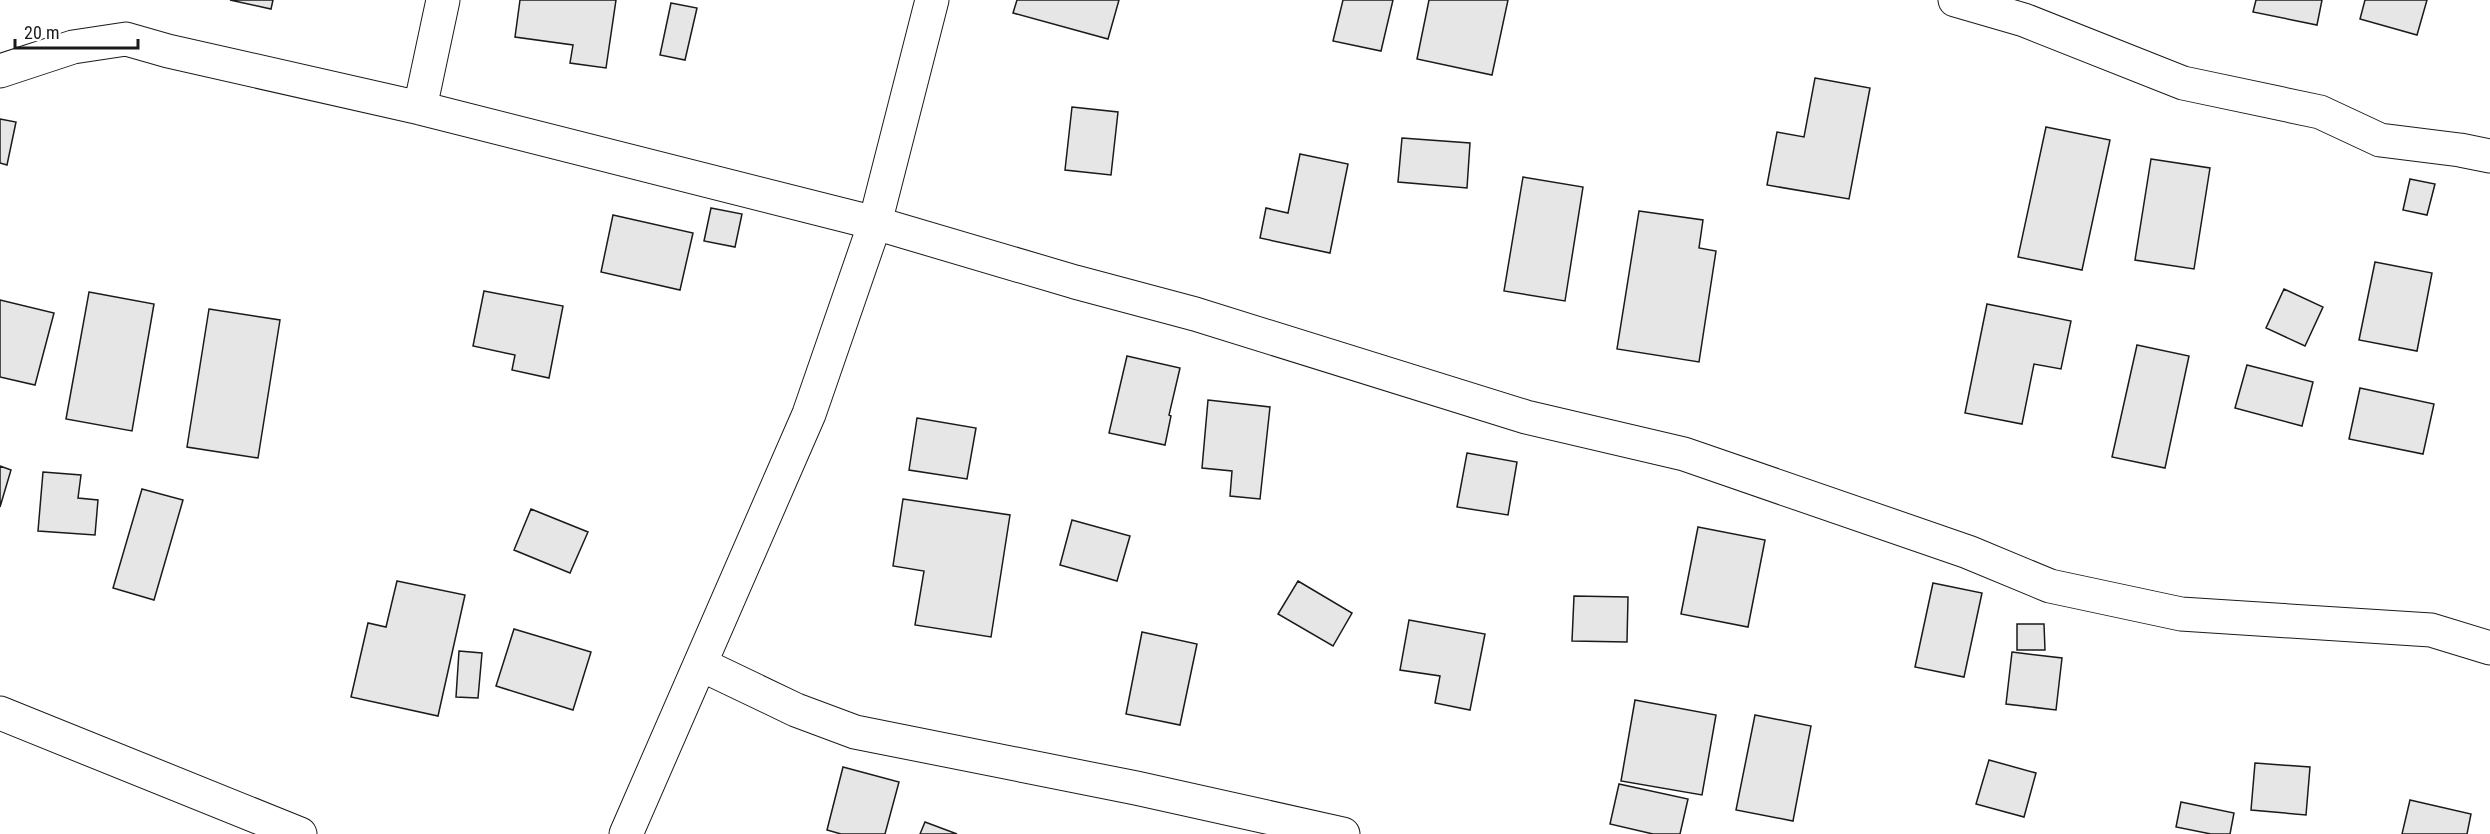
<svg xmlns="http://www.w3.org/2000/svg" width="2490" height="834" font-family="'Roboto Condensed',sans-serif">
	<rect width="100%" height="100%" fill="#fff"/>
	<path fill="#e6e6e6" stroke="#1a1a1a" stroke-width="1.5" d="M230,0H273L271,9Z
		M520,0H616L606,68L570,63L573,45L515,37Z
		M1017,0H1119L1108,39L1013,13Z
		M1343,0H1393L1381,51L1333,41Z
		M1429,0H1508L1492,75L1417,59Z
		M2256,0H2322L2317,25L2253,12Z
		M2365,0H2427L2417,35L2360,19Z
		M671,3L697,8L685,60L660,55Z
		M1815,78L1870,88L1849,199L1767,185L1777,132L1804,137Z
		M1072,107L1118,112L1111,175L1065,170Z
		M0,119L16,122L7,165L0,163Z
		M2046,127L2110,140L2082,270L2018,257Z
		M1402,138L1470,143L1467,188L1398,182Z
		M1300,154L1348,164L1330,253L1260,238L1266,208L1288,213Z
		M2151,159L2210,168L2194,269L2135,260Z
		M1523,177L1583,187L1565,301L1504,291Z
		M2410,179L2435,184L2427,215L2403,210Z
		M711,208L742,214L735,247L704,241Z
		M1639,211L1703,220L1699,248L1716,251L1699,362L1617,349Z
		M613,215L693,233L680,290L601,272Z
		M2375,262L2432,273L2417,351L2359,340Z
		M2284,289L2323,307L2305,346L2266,328Z
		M484,291L563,306L549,378L512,370L515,355L473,346Z
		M89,292L154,304L132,431L66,419Z
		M0,300L54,313L35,385L0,377Z
		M1987,304L2071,321L2061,369L2034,364L2022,424L1965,413Z
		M209,309L280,320L258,458L187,447Z
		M2137,345L2189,356L2165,468L2112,457Z
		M1127,356L1180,368L1169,415L1171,416L1165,445L1109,433Z
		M2247,365L2313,382L2302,426L2235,408Z
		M2360,388L2434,404L2423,454L2349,439Z
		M1208,400L1270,407L1260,499L1230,496L1232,471L1202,468Z
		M917,418L976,428L967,479L909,470Z
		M1467,453L1517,462L1508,515L1457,507Z
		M0,466L11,470L0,507Z
		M43,472L81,475L78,498L98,500L95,535L38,531Z
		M142,489L183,500L154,600L113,588Z
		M903,499L1010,515L991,637L915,625L924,571L893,566Z
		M531,509L588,532L570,573L514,550Z
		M1072,520L1130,536L1117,581L1060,565Z
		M1698,527L1765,540L1748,627L1681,614Z
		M397,581L465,595L438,716L351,697L368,623L386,627Z
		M1298,581L1352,613L1333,646L1278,614Z
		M1933,583L1982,593L1964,677L1915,667Z
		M1574,596L1628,597L1627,642L1572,641Z
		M1409,620L1485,634L1470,710L1435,703L1440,676L1400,670Z
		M2017,624H2044L2045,650H2017Z
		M514,629L591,652L573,710L496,686Z
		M1142,632L1197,644L1180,725L1126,714Z
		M459,651L482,653L478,698L456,697Z
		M2012,652L2062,658L2056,710L2006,704Z
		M1635,700L1716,715L1702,795L1621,781Z
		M1755,715L1811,726L1793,821L1736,810Z
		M1989,760L2036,773L2024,817L1976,804Z
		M2255,763L2310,767L2306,815L2251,810Z
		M843,767L899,782L885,834H841L827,830Z
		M1619,784L1688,799L1680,834H1653L1610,824Z
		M2410,800L2471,814L2467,834H2402Z
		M2181,802L2234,813L2230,834H2211L2176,827Z
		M925,822L957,834H920Z"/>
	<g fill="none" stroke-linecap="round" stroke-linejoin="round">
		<g stroke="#1a1a1a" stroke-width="35">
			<path id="minor" d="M1955,0L2024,20L2183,83L2320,112L2380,140L2460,150L2490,156
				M0,71L73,47L126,39L168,51L420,108L875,223L1075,282L1195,314L1526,417L1684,454L1968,552L2050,586L2181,614L2431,630L2490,648
				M420,108L443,0
				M700,664L796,710L855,732L1136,788L1343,834
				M0,713L300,834
				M626,834L809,414L875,223L932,0"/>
		</g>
		<use href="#minor" stroke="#fff" stroke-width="33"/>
	</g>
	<path d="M15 39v9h123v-9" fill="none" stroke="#1a1a1a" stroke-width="3"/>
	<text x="24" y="39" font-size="18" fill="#1a1a1a" stroke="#ffffff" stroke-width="4.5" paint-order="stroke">20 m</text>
</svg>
